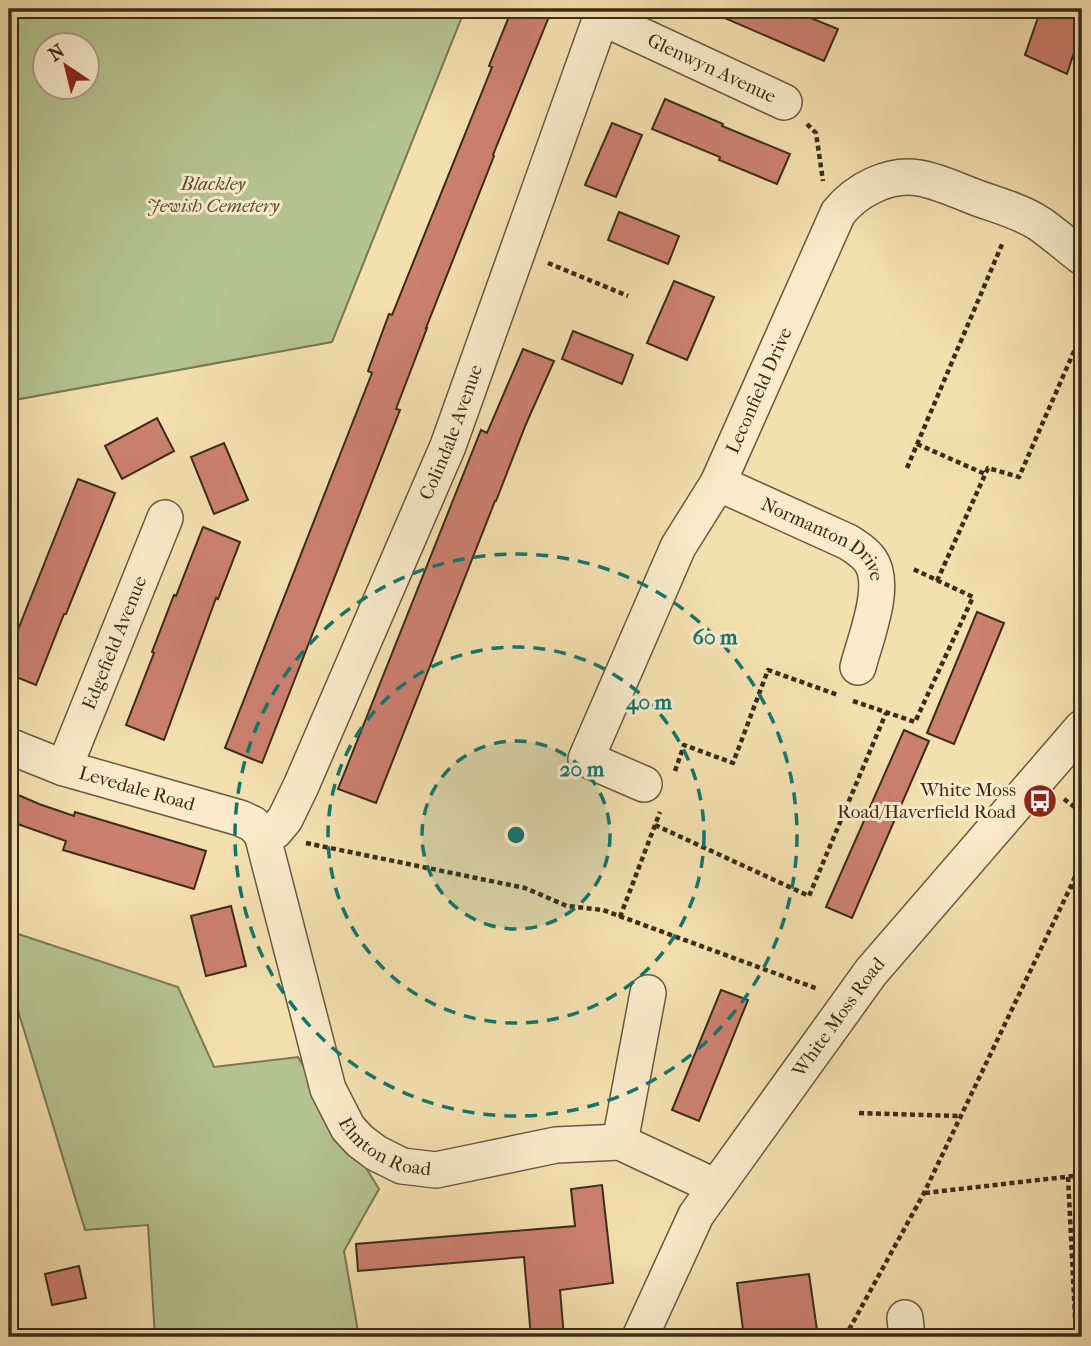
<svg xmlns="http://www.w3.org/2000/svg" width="1091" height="1346" font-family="'IM FELL French Canon',serif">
	<rect width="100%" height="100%" fill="#f4dfae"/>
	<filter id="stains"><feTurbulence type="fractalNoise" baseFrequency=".00286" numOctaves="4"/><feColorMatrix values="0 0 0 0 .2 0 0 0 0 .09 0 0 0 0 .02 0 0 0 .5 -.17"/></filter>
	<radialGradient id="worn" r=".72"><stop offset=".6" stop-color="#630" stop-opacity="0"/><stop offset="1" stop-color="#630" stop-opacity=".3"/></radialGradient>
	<path fill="#b5c38f" stroke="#787854" stroke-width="2" fill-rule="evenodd" d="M9,9H465L332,342L9,401ZM46,46H88V88H46Z
		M9,931L178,987L214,1067L298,1057L379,1189L344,1251L359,1337H155L148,1225L85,1230L9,981Z"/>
	<path fill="#cc806f" stroke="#3a2c19" stroke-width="2" d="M512,9H552L493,155L494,156L426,328H427L396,409L400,410L262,763L225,748L372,373L368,371L389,314L392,315L492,67L489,66Z
		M704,9H789L838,29L824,61Z
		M1041,9H1082V27L1067,74L1025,55Z
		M665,99L723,124L722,126L790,154L777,184L719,160L720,157L652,129Z
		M612,123L642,135L616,197L585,185Z
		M619,212L679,236L668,264L608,240Z
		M674,281L714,297L687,360L647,343Z
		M573,331L633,355L622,384L562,359Z
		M523,349L554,361L526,424L496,501H495L376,803L338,789L481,430L487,433Z
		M157,418L174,451L122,479L105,446Z
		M224,443L248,500L214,514L191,457Z
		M78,479L115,493L66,614H64L36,685L9,674V634L15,637Z
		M203,527L240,542L218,599L216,598L164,740L126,725L154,653L152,652L174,595L176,596Z
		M977,612L1004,623L954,744L927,733Z
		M904,730L929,741L852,918L826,907Z
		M9,791L39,804L74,816L75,812L206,851L194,889L63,850L66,841L9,821Z
		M231,906L246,966L206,976L191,916Z
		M721,990L748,1000L699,1121L672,1110Z
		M602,1185L613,1283L560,1290L564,1337H531L524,1257L358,1271L356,1244L575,1226L571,1189Z
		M79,1266L86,1298L52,1305L45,1274Z
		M809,1274L818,1337H744L737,1283Z"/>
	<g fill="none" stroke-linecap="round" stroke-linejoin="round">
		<g stroke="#68593e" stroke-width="38">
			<g id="minor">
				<path id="s1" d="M601,17L784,102"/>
				<path id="s2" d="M718,483L848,542C856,547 864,552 870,560C888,585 865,639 858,667"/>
				<path id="s3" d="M9,746L64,768L240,818L253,824L262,834L328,1089L348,1128L360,1141L376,1153L402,1166L436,1170L556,1145L620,1142L716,1187"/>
				<path id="s4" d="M64,768L165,518"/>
				<path id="s5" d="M644,784L586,759L678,547L718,483L838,213C856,190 889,173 919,178C939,181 960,192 980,199C1000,206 1022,212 1040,224C1054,234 1068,246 1082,257"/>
				<path id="s6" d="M262,834L275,831L285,819L301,786L448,446L604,9"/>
				<path d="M620,1142L648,993"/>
				<path d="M905,1318L907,1337"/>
				<path id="s7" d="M640,1337L696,1215L871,972L1082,728"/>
			</g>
		</g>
		<path stroke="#3a2c19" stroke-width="4.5" stroke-dasharray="5 3.5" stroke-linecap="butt" d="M807,124L816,133L823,181
			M548,263L628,296
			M917,444L985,474
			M907,468L1003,242
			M937,581L988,468L1019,477L1082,333
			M853,701L915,722L973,597L911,568
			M675,771L684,745L733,763L768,670L838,695
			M1064,799L1076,808L1082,830
			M655,825L809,896L886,713
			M306,843L525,888L567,906L603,910L818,989
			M1071,886L1082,892
			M620,917L660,812
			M859,1113L961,1116
			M1068,1177L1076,1337
			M925,1193L1082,1175
			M1073,1285L1082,1284
			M1075,1318L1082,1317
			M845,1337L924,1193L1071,886L1079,867L1082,849"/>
		<use href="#minor" stroke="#f8eaca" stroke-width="35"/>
	</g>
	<circle cx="516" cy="835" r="94" fill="#0f766e" fill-opacity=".12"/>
	<g fill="none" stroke="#0f766e" stroke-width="3.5" stroke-dasharray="12 9">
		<circle cx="516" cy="835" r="94"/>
		<circle cx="516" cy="835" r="188"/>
		<circle cx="516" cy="835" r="281"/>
	</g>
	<defs>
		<g id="bus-disc" transform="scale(1.75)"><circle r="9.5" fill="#8f2418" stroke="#f8eaca"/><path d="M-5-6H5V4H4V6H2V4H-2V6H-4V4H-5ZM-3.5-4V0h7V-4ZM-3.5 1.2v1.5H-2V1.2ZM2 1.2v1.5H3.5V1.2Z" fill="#fff"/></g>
	</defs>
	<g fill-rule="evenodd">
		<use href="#bus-disc" x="1040" y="801"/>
	</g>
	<g text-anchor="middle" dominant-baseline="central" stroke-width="6" stroke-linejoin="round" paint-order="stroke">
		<g font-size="19" fill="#3a2c19" stroke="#f8eaca">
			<text stroke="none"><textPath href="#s1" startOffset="122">Glenwyn Avenue</textPath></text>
			<text stroke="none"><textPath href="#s5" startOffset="471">Leconfield Drive</textPath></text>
			<text stroke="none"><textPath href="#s6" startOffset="450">Colindale Avenue</textPath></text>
			<text stroke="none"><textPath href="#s2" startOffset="121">Normanton Drive</textPath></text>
			<text stroke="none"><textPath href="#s4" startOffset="135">Edgefield Avenue</textPath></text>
			<text stroke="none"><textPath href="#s3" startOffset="135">Levedale Road</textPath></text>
			<text stroke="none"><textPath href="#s7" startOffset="378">White Moss Road</textPath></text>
			<text stroke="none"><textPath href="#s3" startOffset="620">Elmton Road</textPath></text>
		</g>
		<g font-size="19" font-style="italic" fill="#595236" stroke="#f8eaca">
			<text x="213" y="184">Blackley<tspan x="213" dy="22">Jewish Cemetery</tspan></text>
		</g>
		<g font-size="19" fill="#3a2c19" stroke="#f8eaca" text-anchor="end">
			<text x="1016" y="790">White Moss<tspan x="1016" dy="22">Road/Haverfield Road</tspan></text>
		</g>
	</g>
	<circle cx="516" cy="835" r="10" fill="#0f766e" stroke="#f8eaca" stroke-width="3.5"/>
	<g font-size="21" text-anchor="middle" font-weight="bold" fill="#0f766e" stroke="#f8eaca" stroke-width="6" stroke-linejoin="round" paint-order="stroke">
		<text x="715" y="644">60 m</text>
		<text x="649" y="709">40 m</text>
		<text x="582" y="776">20 m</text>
	</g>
	<rect width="1091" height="1346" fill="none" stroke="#f4dfae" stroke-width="35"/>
	<rect x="10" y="10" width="1070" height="1325" fill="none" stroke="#3a2c19" stroke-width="3.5"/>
	<rect x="18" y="18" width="1056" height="1311" fill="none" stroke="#3a2c19" stroke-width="2"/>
	<g transform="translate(66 66) rotate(325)"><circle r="33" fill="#f8eaca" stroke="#ac9e83" stroke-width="2"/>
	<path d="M0-5L12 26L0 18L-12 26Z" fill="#8f2418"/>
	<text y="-10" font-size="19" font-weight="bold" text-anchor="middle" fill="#3a2c19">N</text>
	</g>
	<rect width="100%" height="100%" filter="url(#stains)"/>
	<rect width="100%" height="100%" fill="url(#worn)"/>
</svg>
